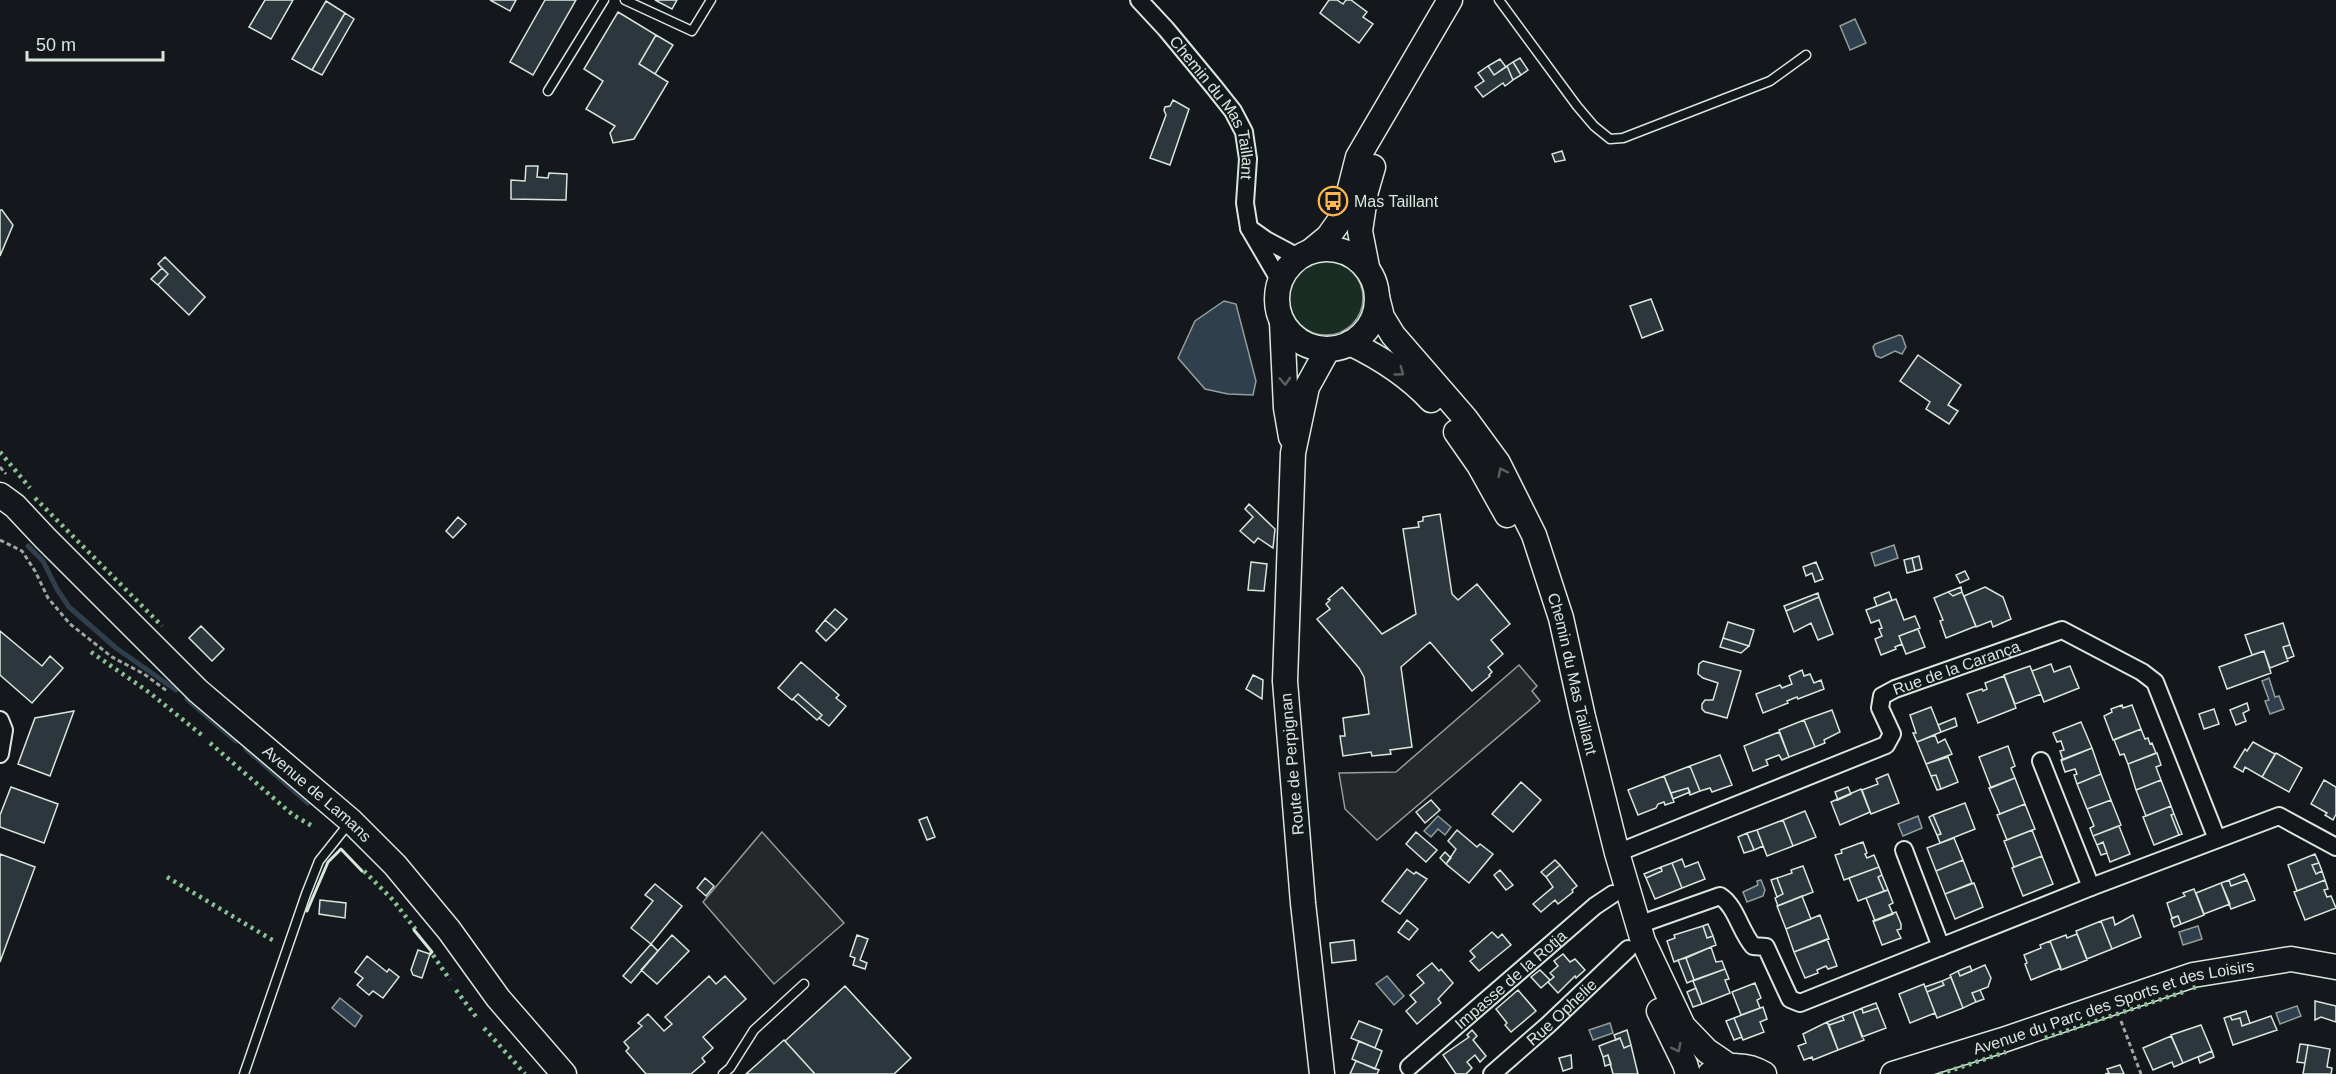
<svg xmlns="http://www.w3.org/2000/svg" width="2336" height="1074" font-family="Arial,sans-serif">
	<rect width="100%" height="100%" fill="#14181c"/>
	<path fill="#1a2d24" stroke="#939e99" stroke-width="1.5" d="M1289 298a37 37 0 1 1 74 0a37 37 0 1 1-74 0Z"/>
	<path fill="#24282b" stroke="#939e99" stroke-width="1.5" d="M1519,665L1537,686L1532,691L1540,701L1377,840L1345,809L1339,773L1396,772Z
		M762,832L844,923L774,984L703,902Z"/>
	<path fill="#2f3f4d" stroke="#939e99" stroke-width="1.5" d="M1855,19L1866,43L1850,50L1840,26Z
		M1224,301L1236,304L1256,381L1253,395L1228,394L1205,389L1178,358L1195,321Z
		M1899,335L1902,336L1906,347L1902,354L1895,351L1881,358L1876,356L1873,347L1875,344Z
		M1894,545L1898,558L1875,566L1871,553Z
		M2269,678L2275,697L2279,696L2284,709L2270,714L2265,701L2269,700L2262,681Z
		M1438,816L1451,827L1445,835L1438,829L1431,837L1424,831Z
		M1918,816L1922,828L1903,836L1898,824Z
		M1761,880L1765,890L1763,896L1747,902L1743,892L1758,885L1757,881Z
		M2198,926L2202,939L2183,945L2179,932Z
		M1387,976L1404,996L1394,1005L1376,984Z
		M340,998L362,1016L355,1027L332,1008Z
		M2297,1006L2301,1016L2280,1024L2276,1013Z
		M1610,1023L1613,1033L1593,1040L1589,1030Z"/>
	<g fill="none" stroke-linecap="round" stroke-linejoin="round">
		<path stroke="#2f3f4d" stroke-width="5" d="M28,546L43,561L57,589L69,607L116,648L176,690
			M187,699L236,741
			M246,749L308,803"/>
	</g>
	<path fill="#2c363c" stroke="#d8e6dc" stroke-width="1.5" d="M265,0H293L271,39L249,27Z
		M490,0H516L510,11Z
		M545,0H576L533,75L510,62Z
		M655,0H677L672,9Z
		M1329,0H1337L1343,4L1346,0H1351L1367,12L1363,17L1373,24L1359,43L1320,13Z
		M326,1L345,13L312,70L292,59Z
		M618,12L656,35L639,64L668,82L634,139L613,143L610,133L615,126L586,109L603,81L584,69Z
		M345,13L354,19L322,75L312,70Z
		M656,35L673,45L655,74L639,64Z
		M1520,58L1528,70L1521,75L1513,62Z
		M1500,59L1506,67L1494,75L1488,66Z
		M1513,62L1521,75L1513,80L1507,66Z
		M1488,66L1494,75L1507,66L1513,80L1505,86L1503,83L1483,97L1475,87L1484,81L1478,73Z
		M1173,100L1189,109L1170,165L1150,158L1166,115L1164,110L1165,107L1170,106Z
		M1562,151L1565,160L1555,162L1552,154Z
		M526,166H538L537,177L548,178L549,173L567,174L566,200L511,199V180L525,181Z
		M0,210H2L13,225L0,256Z
		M165,257L205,297L189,315L158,285L168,274L158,264Z
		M162,268L168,274L158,285L151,279Z
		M1651,299L1663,330L1642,338L1630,306Z
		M1918,355L1961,385L1948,405L1958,411L1949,424L1926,409L1930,402L1900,381Z
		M1249,504L1275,529L1273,548L1258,538L1254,543L1240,531L1253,517L1245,509Z
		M1440,514L1452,594L1458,600L1477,584L1510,624L1491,640L1503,654L1488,667L1492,672L1489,675L1490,676L1472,691L1430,642L1401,667L1412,747L1390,750L1391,754L1372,756L1371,752L1343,756L1340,736H1345L1343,718L1369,714L1364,677L1359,668L1317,619L1330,609L1326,604L1330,600L1328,599L1342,587L1382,634L1416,614L1403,529L1419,527L1418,522L1423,521V517Z
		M458,517L466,524L453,538L446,531Z
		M1919,556L1922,569L1915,571L1912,558Z
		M1912,558L1915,571L1907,573L1904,560Z
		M1251,562L1267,564L1264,591L1248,590Z
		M1816,562L1823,579L1815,582L1812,573L1806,576L1803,567Z
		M1965,571L1969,579L1960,583L1956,575Z
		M1961,587L1962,592L1953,596L1948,592Z
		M1985,587L2003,597L2011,619L1993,627L1991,621L1976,627L1964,596Z
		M1889,592L1892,600L1877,606L1874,598Z
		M1948,592L1953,596L1962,592L1976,626L1946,638L1940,621L1943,620L1934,598Z
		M1818,593L1819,597L1786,611L1784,606Z
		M1819,597L1833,634L1818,640L1811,623L1794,632L1786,611Z
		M1896,599L1904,620L1915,616L1920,628L1899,636L1902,644L1895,647L1896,649L1881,655L1875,639L1882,636L1879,629L1882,628L1879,620L1871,623L1866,610Z
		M835,609L847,619L837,630L825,620Z
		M825,620L837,630L826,641L816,631Z
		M1728,622L1754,630L1749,646L1723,638Z
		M2283,623L2290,645L2283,647L2288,661L2270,668L2264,651L2252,655L2245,635Z
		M201,626L224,649L212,661L189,638Z
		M1918,629L1925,647L1906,654L1899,636Z
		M0,631L42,666L50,656L63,668L32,703L0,675Z
		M1723,638L1749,646L1741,653L1720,647Z
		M2290,645L2294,656L2287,659L2283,647Z
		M2264,651L2271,673L2227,689L2219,667Z
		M1703,661L1741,671L1727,718L1705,712L1702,709V704L1705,700H1713L1718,683L1703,678L1698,674L1699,664Z
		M801,662L839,695L836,698L846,706L829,726L819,718L822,715L798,694L792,700L778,688Z
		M2051,664L2054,672L2070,666L2079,688L2044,702L2032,671Z
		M2030,666L2041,694L2015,704L2004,675Z
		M1802,670L1804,676L1810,674L1814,683L1821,680L1824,689L1798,699L1797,697L1787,701L1788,703L1763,713L1756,694L1780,685L1782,688L1792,684L1789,676Z
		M1253,675L1263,680L1262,699L1246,689Z
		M2004,676L2016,708L1978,723L1967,694L1982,689L1983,691L1987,689L1985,683Z
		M798,694L822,715L817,720L793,699Z
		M2247,703L2249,710L2243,713L2246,721L2236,725L2230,710Z
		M2122,705L2123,708L2132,705L2141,729L2113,740L2104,716L2112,712L2111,709Z
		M1931,707L1941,732L1917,742L1913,733H1916L1910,715Z
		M2214,709L2219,724L2204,729L2199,714Z
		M1832,710L1840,732L1824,740L1825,743L1815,747L1804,720Z
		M74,711L50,776L18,764L35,718Z
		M1955,718L1957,726L1941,732L1938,725Z
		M1804,720L1815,747L1789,757L1779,730Z
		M2081,722L2092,748L2063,760L2060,751L2064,750L2061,741L2057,742L2053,733Z
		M2141,729L2145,739L2148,738L2150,744L2152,743L2156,753L2128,764L2124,754L2120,755L2114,740Z
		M1779,732L1789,757L1782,760L1779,755L1766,760L1768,765L1753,771L1744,746Z
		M1935,735L1938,743L1945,739L1952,754L1926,764L1917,742Z
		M2253,742L2275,754L2262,777L2245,767L2243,772L2234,767L2245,749L2247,751Z
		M2008,746L2015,766L2011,768L2015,778L1991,788L1979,757Z
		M2092,748L2101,774L2077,784L2074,775L2077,774L2075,769L2065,772L2061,760Z
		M2157,753L2161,765L2156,767L2161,780L2136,790L2128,764Z
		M2276,753L2302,768L2289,792L2262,777Z
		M1720,755L1732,785L1712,792L1710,788L1700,791L1690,766Z
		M1948,757L1958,782L1941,789L1936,775L1931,776L1926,764Z
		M1690,766L1700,791L1690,795L1688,788L1671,793L1664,776Z
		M1888,774L1899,803L1871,814L1862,790L1878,784L1876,779Z
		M2101,774L2111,800L2087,809L2077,784Z
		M1936,775L1941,789L1937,790L1931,776Z
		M1664,776L1674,802L1665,805L1664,802L1658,804L1656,808L1638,815L1628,790Z
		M2015,778L2025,804L2000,814L1989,788Z
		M2161,780L2171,806L2146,816L2136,790Z
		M2324,780L2336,787V814L2333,820L2325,815L2327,813L2311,804Z
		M1521,782L1541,800L1513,832L1492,814Z
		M11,787L58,804L44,843L0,827V815Z
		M1848,787L1851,794L1838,800L1835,792Z
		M1688,788L1690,792L1673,799L1671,793Z
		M1861,789L1870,812L1840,825L1831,802Z
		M1431,800L1440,810L1425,823L1416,812Z
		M2111,800L2121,825L2093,836L2090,828L2094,826L2087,809Z
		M1965,803L1975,829L1940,843L1937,835L1941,834L1933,815Z
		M2025,804L2035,829L2007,840L1997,815Z
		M2171,806L2174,814L2171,815L2179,835L2154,845L2143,817Z
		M1805,811L1816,837L1793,846L1783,820Z
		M2174,814L2182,834L2179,835L2171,815Z
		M1933,815L1941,834L1937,835L1929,817Z
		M927,817L935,837L927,840L919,820Z
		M1783,820L1793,846L1767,856L1757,830Z
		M2119,826L2130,854L2110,862L2103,842L2097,845L2093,836Z
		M1457,830L1477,847L1480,844L1493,854L1469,883L1446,864L1456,849L1448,841Z
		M1757,830L1763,846L1754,850L1747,833Z
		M2032,830L2042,856L2014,867L2004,841Z
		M1416,832L1437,850L1426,862L1406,844Z
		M1747,833L1754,850L1744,853L1738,837Z
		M1954,838L1963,860L1936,871L1927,848Z
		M1863,842L1867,853L1865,854L1867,858L1874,855L1879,867L1844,880L1835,855L1842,853L1841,850Z
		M2103,842L2107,853L2101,855L2097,845Z
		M1445,852L1451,858L1446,864L1440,858Z
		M0,854L35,867L0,962Z
		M2315,854L2319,863L2312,865L2316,874L2322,871L2325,880L2297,891L2288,865Z
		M2042,856L2053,884L2023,896L2012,868Z
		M1682,859L1685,867L1698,862L1705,879L1682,888L1672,863Z
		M1555,860L1560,865L1546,877L1541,872Z
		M1963,860L1972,883L1945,894L1936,871Z
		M1672,863L1682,888L1655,899L1646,878L1662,871L1661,867Z
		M2319,863L2322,871L2316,874L2312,865Z
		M1560,865L1577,886L1572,890L1573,892L1558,904L1555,900L1541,912L1533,904L1553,887L1546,877Z
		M1803,866L1813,892L1778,906L1775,898L1783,894L1777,878L1792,873L1791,870Z
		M1661,867L1662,871L1646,878L1644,874Z
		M1879,867L1882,875L1878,877L1884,891L1858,901L1849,878Z
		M1407,869L1414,874L1416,872L1427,879L1400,914L1382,901Z
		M1500,870L1513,885L1506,890L1494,875Z
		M2244,874L2247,880L2231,886L2229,880Z
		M1882,875L1888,890L1884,891L1878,877Z
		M705,878L714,886L706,896L697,888Z
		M1777,878L1783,894L1777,897L1771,880Z
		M2229,880L2231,886L2247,880L2255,900L2231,909L2221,883Z
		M2325,880L2328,889L2324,890L2327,897L2331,896L2336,908L2305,920L2294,892Z
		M1974,883L1983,907L1955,919L1945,894Z
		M2221,883L2230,904L2204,914L2196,893Z
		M655,884L682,906L651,944L631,928L653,901L645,895Z
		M2194,889L2204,915L2181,924L2178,916L2172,918L2167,903L2185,896L2183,893Z
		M1888,890L1893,903L1889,905L1893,914L1875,921L1866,898Z
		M1802,896L1811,919L1786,929L1777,906Z
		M320,900L346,903L345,918L319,914Z
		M1896,912L1901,924V929L1897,930L1901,938L1882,945L1873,921Z
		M1820,915L1829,939L1794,952L1786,929Z
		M2133,915L2141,937L2112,949L2101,921L2113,917L2115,925Z
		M2178,916L2181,924L2174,927L2171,919Z
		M1407,920L1418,929L1409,940L1398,932Z
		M2101,921L2112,949L2087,959L2076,931Z
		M1708,924L1713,936L1707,938L1703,926Z
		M1703,926L1707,938L1713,936L1716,945L1674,962L1667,941L1675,938L1674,935Z
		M1492,932L1498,938L1502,934L1511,945L1479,971L1470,961L1475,957L1470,951Z
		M2077,934L2087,960L2061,970L2050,941L2066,935L2067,938Z
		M672,935L689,951L657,984L641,970Z
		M857,935L868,939L860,960L867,963L865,969L853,965L855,958L850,956Z
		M1827,939L1837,966L1828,969L1826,966L1817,970L1818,973L1805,978L1794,952Z
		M1354,940L1356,960L1332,963L1330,943Z
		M2050,941L2061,968L2031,980L2025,964L2027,963L2024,955L2041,948L2040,945Z
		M651,944L658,951L631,983L623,976Z
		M1711,947L1716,962L1722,961L1725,969L1694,980L1686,958Z
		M418,950L430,954L422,978L413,975L411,970Z
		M1563,954L1570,962L1575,959L1585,970L1576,978L1575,976L1558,993L1548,982L1554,977L1550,973L1558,966L1554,961Z
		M367,956L387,972L389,969L399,977L383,998L373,991L369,995L357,985L363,978L355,972Z
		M1686,958L1694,980L1687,983L1678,960Z
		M1432,963L1439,971L1441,969L1453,983L1438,999L1441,1003L1417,1024L1406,1011L1416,1002L1410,995L1424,983L1417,975Z
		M1985,965L1991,978L1988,987L1972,993L1976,1002L1963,1008L1950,975L1958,971L1960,976Z
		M1970,966L1972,971L1960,976L1958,971Z
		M1725,969L1729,979L1725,980L1730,993L1702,1004L1693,981Z
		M1540,970L1550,980L1541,988L1531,977Z
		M709,976L716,984L725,976L746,999L703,1037L713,1048L702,1058L705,1062L691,1074H646L626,1051L629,1048L624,1042L642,1026L638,1023L648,1014L664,1031L672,1024L665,1017Z
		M1951,977L1963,1008L1937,1018L1927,992L1944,985L1942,981Z
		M1942,981L1944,985L1927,992L1925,987Z
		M1755,983L1761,998L1757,1000L1760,1008L1741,1015L1732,992Z
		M1924,984L1935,1013L1910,1023L1899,994Z
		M845,986L911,1058L894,1074H815L785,1041Z
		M1696,988L1702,1004L1693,1007L1687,992Z
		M1518,990L1536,1011L1511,1032L1505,1025L1507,1023L1496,1009Z
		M1980,990L1984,999L1976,1002L1972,993Z
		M2315,1001L2336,1006V1022L2321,1017L2315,1020Z
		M1876,1003L1878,1008L1863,1013L1862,1008Z
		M1763,1007L1767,1019L1760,1022L1764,1032L1743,1040L1734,1018Z
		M1862,1008L1863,1013L1878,1008L1886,1028L1862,1037L1853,1012Z
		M2246,1011L2250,1023L2242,1026L2240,1018L2232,1020L2230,1016Z
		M1853,1012L1864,1040L1838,1050L1829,1025L1844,1020L1842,1016Z
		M1842,1016L1844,1020L1829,1025L1827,1022Z
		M2230,1016L2232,1020L2240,1018L2242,1026L2271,1016L2277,1030L2233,1045L2224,1018Z
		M1734,1018L1742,1037L1734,1040L1726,1021Z
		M1359,1021L1382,1030L1375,1048L1351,1038Z
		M1827,1022L1838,1050L1813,1060L1812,1057L1804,1060L1798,1046L1806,1043L1803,1034Z
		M2201,1025L2212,1051L2183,1063L2171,1035Z
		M1472,1030L1477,1036L1473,1040L1486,1056L1480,1062L1475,1055L1467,1062L1472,1068L1466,1074H1456L1443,1055L1469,1037L1467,1035Z
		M1627,1030L1631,1045L1624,1048L1620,1038L1616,1040L1614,1035Z
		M2171,1036L2183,1063L2174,1067L2172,1062L2153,1070L2143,1048Z
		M1620,1038L1624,1048L1631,1045L1638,1074H1613L1608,1055L1603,1057L1599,1046Z
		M784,1040L815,1074H746Z
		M1359,1041L1382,1051L1375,1069L1352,1059Z
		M2300,1044L2308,1045L2305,1063L2297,1062Z
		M2308,1045L2330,1049L2327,1067L2332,1068L2331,1074H2303Z
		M2212,1051L2214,1057L2200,1063L2198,1057Z
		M1571,1055L1572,1068L1563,1071L1559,1058Z
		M1608,1055L1611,1064L1605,1066L1603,1057Z
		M1356,1061L1379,1070L1377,1074H1350Z
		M2120,1065L2124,1074H2105L2109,1073L2107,1069Z"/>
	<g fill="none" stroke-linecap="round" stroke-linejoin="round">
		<g stroke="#d8e6dc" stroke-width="11">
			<path id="lane" d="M625,0L692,31L711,0
				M1499,0L1577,106L1594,126L1610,139L1623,138L1770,81L1806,55
				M548,91L604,0
				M244,1074L306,894L319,861L350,822
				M723,1074L730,1068L754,1030L804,984"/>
		</g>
		<g stroke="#d8e6dc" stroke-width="20">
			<g id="street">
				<path id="s1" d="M1139,0L1166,29L1214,87L1233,111L1244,132L1248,159L1245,203L1249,228"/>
				<path d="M1280,281L1249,228L1266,240L1298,257"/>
				<path d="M0,720L4,730L0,754"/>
				<path d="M2041,761L2091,887"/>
				<path d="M1904,850L1941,947"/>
				<path id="s2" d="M1617,853L1886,745L1892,734L1880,708L1882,696L1895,689L2062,630L2142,672L2155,682L2217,839"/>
				<path d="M1638,925L1720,896C1736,906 1740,931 1753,946L1766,947L1790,999L1800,1003L2091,887L2279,816L2336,847"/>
				<path id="s3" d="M1409,1067L1595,906L1613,894"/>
				<path id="s4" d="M1492,1074L1548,1025L1628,949"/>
			</g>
		</g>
		<g stroke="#d8e6dc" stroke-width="27">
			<g id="secondary">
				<circle cx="1327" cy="299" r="50"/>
				<path d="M1311,251L1328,237L1343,216L1358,157L1450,0"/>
				<path d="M1367,267L1360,231L1366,191L1373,167"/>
				<path id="s5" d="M1377,297L1382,317L1393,335L1465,418L1498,463L1534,535L1561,618L1583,717L1617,853L1643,941L1683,1026L1707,1051L1729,1066"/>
				<path d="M1282,322L1286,408L1291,437"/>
				<path d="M1350,343C1381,358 1408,375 1431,400"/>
				<path d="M1456,432L1479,465L1507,515"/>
				<path id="s6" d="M0,495L15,506L45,538L198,691L351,821L395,865L449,930L498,998L564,1074"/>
				<path d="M1659,1011L1685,1064L1688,1074"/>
				<path d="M1322,1074L1303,903L1285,681L1293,453L1307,387L1328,349"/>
				<path d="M1710,1074C1726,1063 1748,1064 1764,1074"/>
				<path id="s7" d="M1893,1074L2003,1040L2193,975L2291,959L2336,967"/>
			</g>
		</g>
		<path stroke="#9da8a2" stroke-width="3" stroke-dasharray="4.5 3" stroke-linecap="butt" d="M0,467L6,474
			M0,540L22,551L35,571L48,598L70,624L112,657L144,674L167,691
			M2121,1021L2141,1074"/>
		<use href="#lane" stroke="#14181c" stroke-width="8"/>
		<use href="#street" stroke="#14181c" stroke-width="16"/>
		<use href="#secondary" stroke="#14181c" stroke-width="24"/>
		<path stroke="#8ac095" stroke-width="4.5" stroke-dasharray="3 4.5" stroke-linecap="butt" d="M0,452L30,488
			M35,498L162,626
			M91,652L150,693L203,736
			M210,743L293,815L314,827
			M364,871L393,900L416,930
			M167,877L274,941
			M433,955L450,980
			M2193,988L2196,987
			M456,990L477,1018
			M484,1028L525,1074
			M2045,1038L2183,992
			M1940,1074L2006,1052"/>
		<path stroke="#d8e6dc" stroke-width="3" d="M307,911L328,862L341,849L362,871
			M414,930L432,952L430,954"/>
	</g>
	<defs><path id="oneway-chevron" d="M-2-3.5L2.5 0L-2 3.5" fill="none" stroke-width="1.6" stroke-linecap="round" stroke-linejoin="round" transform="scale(1.5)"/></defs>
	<g stroke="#59605f">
		<use href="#oneway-chevron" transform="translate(1400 372) rotate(36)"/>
		<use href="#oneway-chevron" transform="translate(1285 381) rotate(87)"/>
		<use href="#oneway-chevron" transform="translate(1502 472) rotate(-117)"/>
		<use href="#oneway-chevron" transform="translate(1677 1048) rotate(63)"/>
	</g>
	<defs>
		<g id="bus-ring" transform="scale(1.5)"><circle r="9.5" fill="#14181c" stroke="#ffb74d" stroke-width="1.5"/><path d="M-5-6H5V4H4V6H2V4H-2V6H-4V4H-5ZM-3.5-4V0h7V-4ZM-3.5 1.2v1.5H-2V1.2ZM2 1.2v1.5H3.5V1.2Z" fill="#ffb74d"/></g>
	</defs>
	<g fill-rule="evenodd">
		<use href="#bus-ring" x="1333" y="201"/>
	</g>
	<g text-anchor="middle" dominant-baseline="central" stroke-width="4.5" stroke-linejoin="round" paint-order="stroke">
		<g font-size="16" fill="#d8e6dc" stroke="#14181c">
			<text stroke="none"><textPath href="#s1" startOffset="134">Chemin du Mas Taillant</textPath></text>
			<text stroke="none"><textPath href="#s2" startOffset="423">Rue de la Carança</textPath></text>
			<text stroke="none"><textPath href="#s5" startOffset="432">Chemin du Mas Taillant</textPath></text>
			<text transform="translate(1292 764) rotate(-95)">Route de Perpignan</text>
			<text stroke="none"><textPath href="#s6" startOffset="436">Avenue de Lamans</textPath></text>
			<text stroke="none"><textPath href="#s3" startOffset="134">Impasse de la Rotja</textPath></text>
			<text stroke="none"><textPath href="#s7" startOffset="231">Avenue du Parc des Sports et des Loisirs</textPath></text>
			<text stroke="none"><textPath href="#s4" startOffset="93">Rue Ophelie</textPath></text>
		</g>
		<g font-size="16" fill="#d8e6dc" stroke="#14181c" text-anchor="start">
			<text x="1354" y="201">Mas Taillant</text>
		</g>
	</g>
	<path d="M27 51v9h136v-9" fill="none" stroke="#d8e6dc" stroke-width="3"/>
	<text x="36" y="51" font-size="18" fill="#d8e6dc" stroke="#14181c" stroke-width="4.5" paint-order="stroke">50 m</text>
</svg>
